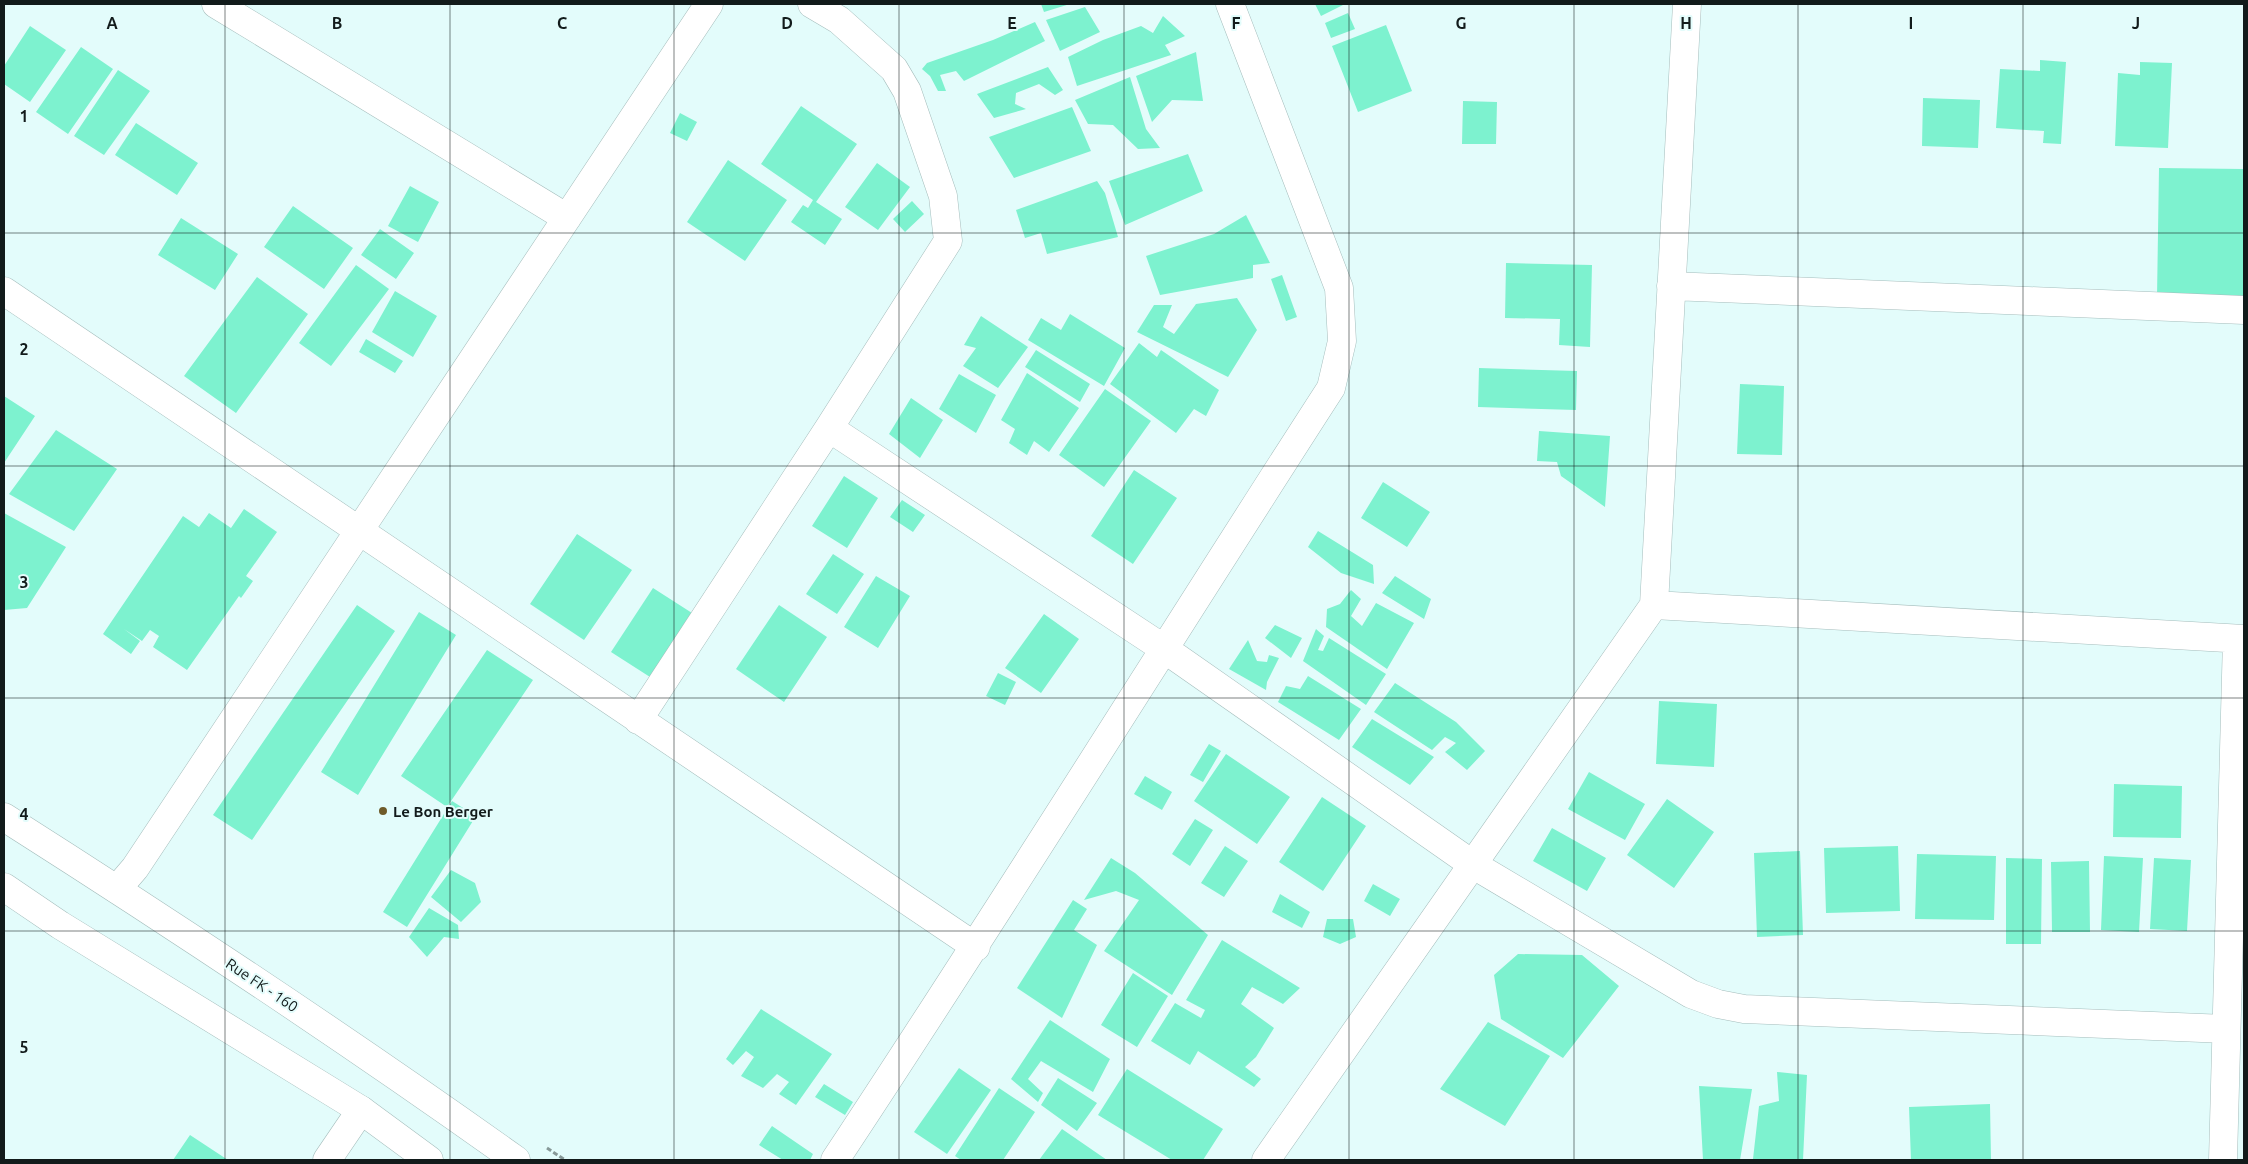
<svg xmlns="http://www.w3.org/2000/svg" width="2248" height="1164" font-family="Ubuntu,sans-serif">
	<rect width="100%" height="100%" fill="#e3fcfb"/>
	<path fill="#7df2cf" d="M1041,4H1070L1044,12Z
		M1315,4H1345L1321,16Z
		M1085,7L1100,32L1060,51L1046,20Z
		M1348,13L1355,29L1331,38L1325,23Z
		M1163,16L1185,36L1165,45L1171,55L1077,86L1068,57L1103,40L1141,26L1153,33Z
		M1035,22L1045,41L964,81L956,71L940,75L946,91H938L930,76L922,69L927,63L993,40Z
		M1386,25L1412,91L1358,112L1332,46Z
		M30,26L66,50L30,102L4,84V66Z
		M81,47L113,69L68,134L36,112Z
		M1196,52L1203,101L1172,100L1152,122L1136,76Z
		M2040,60L2066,62L2061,144L2043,143L2044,131L1996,128L2000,69L2040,71Z
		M2140,62L2172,63L2168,148L2115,146L2118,73L2140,75Z
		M1048,67L1063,90L1055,95L1039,84L1016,93L1015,104L1026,109L994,118L977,94Z
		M118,70L150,91L104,155L74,136Z
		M1130,77L1146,129L1160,148L1138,149L1113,125L1088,124L1075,100Z
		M1923,98L1980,100L1978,148L1922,146Z
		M1463,101L1497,102L1496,144H1462Z
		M801,106L857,144L816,202L842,219L825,245L791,222L803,205L808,208L813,200L761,164Z
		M1072,107L1091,151L1014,178L989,137Z
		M680,113L697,122L687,141L670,133Z
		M136,123L198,163L177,195L115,155Z
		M1188,154L1203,191L1125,225L1109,181Z
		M728,160L787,200L745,261L687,222Z
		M877,163L910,187L878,230L845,207Z
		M2159,168L2244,169V300L2157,298Z
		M1097,181L1105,193L1118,237L1047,254L1041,233L1025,238L1016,210Z
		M410,186L439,202L418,242L388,226Z
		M912,201L924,214L905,232L893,219Z
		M293,206L353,248L324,289L264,247Z
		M1246,215L1270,263L1253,265V278L1160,295L1146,256L1214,234Z
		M181,218L238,254L215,290L158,255Z
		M380,229L414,253L396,279L361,255Z
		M1506,263L1592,265L1590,347L1559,345L1560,319L1505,318Z
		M356,265L389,289L331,366L299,343Z
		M1282,275L1297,317L1286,321L1271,279Z
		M257,277L308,314L236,413L184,376Z
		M395,291L437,316L413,357L372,332Z
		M1237,298L1257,330L1228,377L1137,332L1154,305H1172L1163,327L1174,334L1196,304Z
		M1070,314L1125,348L1104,386L1028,340L1041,318L1061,330Z
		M981,316L1028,347L998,388L963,366L976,348L964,345Z
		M366,339L403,361L395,373L359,352Z
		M1139,343L1157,357L1161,350L1219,390L1206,416L1194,409L1176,433L1110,384Z
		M1036,350L1090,384L1080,402L1025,367Z
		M1479,368L1577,371L1576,410L1478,407Z
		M1027,373L1079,408L1049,452L1034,441L1027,455L1009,443L1015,429L1001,420Z
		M959,374L996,395L976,433L939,409Z
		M1740,384L1784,386L1782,455L1737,454Z
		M1105,389L1151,421L1104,487L1059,455Z
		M4,396L35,416L4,463Z
		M911,398L943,420L920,458L889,434Z
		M56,430L117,469L74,531L9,494Z
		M1539,431L1610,436L1605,507L1561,476L1557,462L1537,461Z
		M1134,470L1177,498L1133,564L1091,536Z
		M844,476L878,498L847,548L812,526Z
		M1383,482L1430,512L1407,547L1361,518Z
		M902,500L925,515L913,532L890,517Z
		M244,509L277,532L246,576L253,581L241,598L239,596L187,670L153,647L159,636L150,630L142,641L124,629L140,641L131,654L103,634L183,516L199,527L209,513L231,528Z
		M4,513L66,547L27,608L4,610Z
		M1318,531L1373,565L1374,584L1341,573L1308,547Z
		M577,534L632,570L584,640L530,604Z
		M833,554L864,574L837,614L806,594Z
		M876,576L910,596L878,648L844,627Z
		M1395,576L1431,599L1424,619L1382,593Z
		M653,588L692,613L650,677L611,652Z
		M1351,590L1361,599L1351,616L1362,626L1376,603L1414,623L1387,669L1326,627L1327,609L1340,604Z
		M357,605L395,631L252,840L213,815Z
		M779,605L827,637L784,702L736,669Z
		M419,612L456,635L358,795L321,772Z
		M1044,614L1079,639L1041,693L1005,668Z
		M1275,625L1302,638L1291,658L1265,638Z
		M1316,629L1324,636L1318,650L1323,651L1329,638L1386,674L1366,705L1303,661Z
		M1248,640L1257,661L1267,662L1269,655L1279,658L1267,682L1266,690L1229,669Z
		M487,650L533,680L447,807L401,776Z
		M998,673L1016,682L1005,705L986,696Z
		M1308,676L1361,709L1339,740L1278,702L1286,686L1300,689Z
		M1395,683L1456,722L1485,751L1467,770L1445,752L1456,743L1445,737L1432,750L1374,712Z
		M1659,701L1717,704L1714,767L1656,764Z
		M1372,719L1434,757L1410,785L1352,747Z
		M1209,744L1221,751L1203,782L1190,775Z
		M1226,754L1290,797L1257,844L1194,801Z
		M1589,772L1645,804L1625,840L1568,809Z
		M1145,776L1172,792L1162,810L1134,794Z
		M2114,784L2182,786L2181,838L2113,837Z
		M1322,797L1366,826L1323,891L1279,862Z
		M1667,799L1714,832L1674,888L1627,855Z
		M452,801L476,816L407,927L383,912Z
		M1195,819L1213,830L1190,866L1172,854Z
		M1552,828L1606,858L1587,891L1533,861Z
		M1225,846L1248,861L1224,897L1201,883Z
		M1898,846L1900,911L1826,913L1824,848Z
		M1800,851L1803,935L1757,937L1754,853Z
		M1917,854L1996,856L1994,920L1915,919Z
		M2104,856L2143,858L2139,932L2101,930Z
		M1111,858L1135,873L1208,935L1172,995L1104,951L1139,900L1116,891L1084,900Z
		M2006,858L2042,859L2041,944H2006Z
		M2154,858L2191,860L2187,931L2150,929Z
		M2089,861L2090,932H2052L2051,862Z
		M451,870L475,883L481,902L461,922L431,897Z
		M1373,884L1400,899L1390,916L1364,901Z
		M1280,894L1310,912L1302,928L1272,912Z
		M1073,900L1087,909L1074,930L1097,945L1062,1018L1017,988Z
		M429,908L458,925L459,939L444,937L427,957L409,937Z
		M1327,919H1353L1356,937L1340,944L1323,937Z
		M1222,940L1300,988L1283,1004L1252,987L1241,1004L1274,1028L1256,1057L1245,1067L1261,1079L1254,1087L1198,1051L1190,1065L1151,1041L1175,1003L1201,1018L1205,1010L1186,1000Z
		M1518,954L1582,955L1619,986L1563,1058L1501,1019L1494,975Z
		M1133,973L1168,996L1137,1047L1101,1025Z
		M761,1009L832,1054L796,1105L779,1094L789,1082L777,1074L763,1088L741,1076L754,1057L746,1051L733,1065L726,1059Z
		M1050,1020L1110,1059L1093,1092L1041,1061L1028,1079L1043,1093L1038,1102L1011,1079Z
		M1488,1022L1550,1056L1505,1126L1440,1089Z
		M959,1068L991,1090L947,1154L914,1132Z
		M1127,1069L1223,1129L1203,1160H1172L1098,1115Z
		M1777,1072L1807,1075L1803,1160L1753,1159L1759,1106L1779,1101Z
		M1058,1078L1097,1103L1077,1131L1041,1105Z
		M824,1084L853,1102L845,1115L815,1097Z
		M1699,1086L1752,1089L1740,1160H1703Z
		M999,1088L1035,1112L1003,1160H961L955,1156Z
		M1990,1104L1991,1160H1911L1909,1107Z
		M772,1126L813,1154L810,1160H783L759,1145Z
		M1062,1129L1107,1160H1039Z
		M190,1135L228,1160H173Z"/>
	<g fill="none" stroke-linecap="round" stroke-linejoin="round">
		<g stroke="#a5bdbc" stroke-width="29">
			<path id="minor" d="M216,4L567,218
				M1671,286L2244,310
				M4,291L976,947
				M829,428L1163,648L1472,864L1691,994L1718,1004L1744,1009L2226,1029
				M1654,605L2244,639
				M638,720L829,428L948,241L943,196L907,91L894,69L839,20L812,4
				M117,889L135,868L709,4
				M327,1160L361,1110
				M835,1160C1004,905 1165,645 1331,388L1342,341L1339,288L1230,4
				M1266,1160L1654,605L1687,4
				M2223,1160L2237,639"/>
		</g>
		<g stroke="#a5bdbc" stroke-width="29">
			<path id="secondary" d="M4,817C177,927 349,1041 516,1160
				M4,887L60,925L361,1110L429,1160"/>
		</g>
		<path stroke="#879998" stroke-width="3" stroke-dasharray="5 2.5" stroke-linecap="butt" d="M547,1148L565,1160"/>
		<use href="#minor" stroke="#fff" stroke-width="28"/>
		<use href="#secondary" stroke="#fff" stroke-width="28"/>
	</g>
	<path fill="none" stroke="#121b1b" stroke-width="1" stroke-opacity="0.55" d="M225,4V1160M450,4V1160M674,4V1160M899,4V1160M1124,4V1160M1349,4V1160M1574,4V1160M1798,4V1160M2023,4V1160M4,233H2244M4,466H2244M4,698H2244M4,931H2244"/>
	<circle fill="#6e5b29" stroke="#e3fcfb" stroke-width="2" cx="383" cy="811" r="5"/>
	<g text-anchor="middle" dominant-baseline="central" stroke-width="4" stroke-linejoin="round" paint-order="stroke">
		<g font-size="15" font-weight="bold" fill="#121b1b" stroke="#e3fcfb" text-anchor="start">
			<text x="393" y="811">Le Bon Berger</text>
		</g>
		<g font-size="15" fill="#121b1b" stroke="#e3fcfb">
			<text transform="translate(262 985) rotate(34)">Rue FK - 160</text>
		</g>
	</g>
	<g font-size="16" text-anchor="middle" font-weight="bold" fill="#121b1b" stroke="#e3fcfb" stroke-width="4" stroke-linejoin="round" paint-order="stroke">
		<text x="112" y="29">A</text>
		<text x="337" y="29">B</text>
		<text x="562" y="29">C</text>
		<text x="787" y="29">D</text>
		<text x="1012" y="29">E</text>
		<text x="1236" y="29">F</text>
		<text x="1461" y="29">G</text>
		<text x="1686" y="29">H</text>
		<text x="1911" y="29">I</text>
		<text x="2136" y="29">J</text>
		<text x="24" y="122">1</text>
		<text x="24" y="355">2</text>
		<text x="24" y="588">3</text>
		<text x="24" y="820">4</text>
		<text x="24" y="1053">5</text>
	</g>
	<rect width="2248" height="1164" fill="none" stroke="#121b1b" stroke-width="10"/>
</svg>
